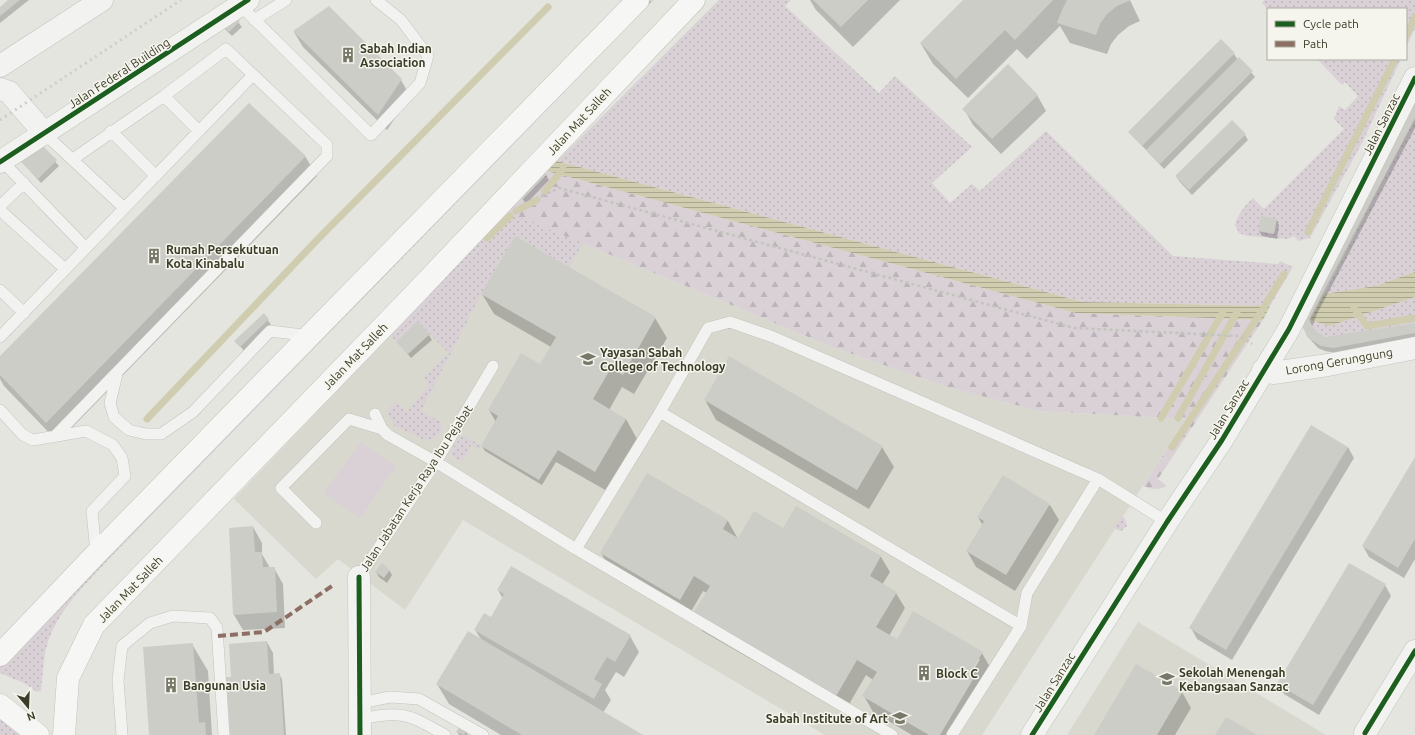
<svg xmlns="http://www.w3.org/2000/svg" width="1415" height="735" font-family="Ubuntu,sans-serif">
	<defs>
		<pattern id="grass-dots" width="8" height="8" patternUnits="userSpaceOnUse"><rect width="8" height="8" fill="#d9d1d6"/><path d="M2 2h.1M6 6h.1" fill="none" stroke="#bbb4b8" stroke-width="1.8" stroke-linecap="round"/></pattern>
		<pattern id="forest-firs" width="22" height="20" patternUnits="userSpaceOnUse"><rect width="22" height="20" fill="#d9d1d6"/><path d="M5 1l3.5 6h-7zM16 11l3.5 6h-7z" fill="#bbb4b8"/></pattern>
		<pattern id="water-rules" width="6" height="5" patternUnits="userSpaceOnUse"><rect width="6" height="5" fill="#cfccb0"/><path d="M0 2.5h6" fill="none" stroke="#a9a78f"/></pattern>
	</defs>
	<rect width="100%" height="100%" fill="#e5e5e0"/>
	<path fill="#d8d8cf" d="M507,212L835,348L947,387L1039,411L1186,419L982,735H825L463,520L405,610L338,559L316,579L234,499Z
		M1138,622L1326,735H1067Z"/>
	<path fill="url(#grass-dots)" d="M638,0H654L107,561C84,586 57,611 47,645C43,660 43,675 41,691L37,692L24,683L0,673V655Z
		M719,0H791L785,6L879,93L895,76L972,147L932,183L950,203L972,184L980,191L1046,131L1173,256L1278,264L1280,261L1293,267L1270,306L1083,302L557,161Z
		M1264,0H1415V28L1406,48V9H1268L1262,3Z
		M1317,59H1401L1362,143L1310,238L1298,241L1294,236L1288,239L1247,236L1239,233L1235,225C1238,213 1244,207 1253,198L1264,209L1344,129L1334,119L1339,106L1345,110L1358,96L1345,82L1342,85Z
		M1415,119V272L1375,286L1324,294Z
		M507,212L583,243L569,267L515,236L481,294L421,411L441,422V431L433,439L425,440L394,426L388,414L389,408L396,402L407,412L429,385L424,378L449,353L430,334L408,354L390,335Z
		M1415,297V323L1330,337C1320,337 1311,330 1310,320L1330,326Z
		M463,435L481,446L479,449L471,445L463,461L457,459L451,454L453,447Z
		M1122,516L1125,519L1127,526L1121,531L1114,528Z
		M0,713L24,735H0Z"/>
	<path fill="url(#forest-firs)" d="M547,171L1076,313L1263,320L1158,479L1167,486C1159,490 1152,490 1143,486L1186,419L1039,411L947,387L835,348L507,212L521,197L523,199L547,174Z"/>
	<path fill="#d9d1d6" d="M361,442L396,466L360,518L324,493Z"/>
	<path fill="url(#water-rules)" d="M557,161L1083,302L1270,306L1263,320L1076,313L547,171Z
		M1415,272V297L1330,326L1310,320L1324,294L1375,286Z"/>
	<path fill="#0003" fill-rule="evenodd" d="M10,0H29L0,23V8Z
		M810,0H900L853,47L816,10Z
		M965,0H1130L1140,21L1129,26L1118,35L1111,44L1107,54L1070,43L1060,26L1027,59L1017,49L968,98L933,64L921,44Z
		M230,12L242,27L232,36L223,27Z
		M294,32L401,80L410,96L387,130L303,47Z
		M1234,54L1238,60L1239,58L1255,77L1164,169L1129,132Z
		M1037,95L1046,111L1001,154L973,125L964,109Z
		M1415,103V128L1317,314L1312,327L1319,336L1330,338L1415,324V339L1336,353L1325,351L1318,348L1307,336L1302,318Z
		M1245,135L1248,140L1192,195L1179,181L1176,176Z
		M40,144L59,166L41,183L22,162Z
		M305,156L317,176L58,442L4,386L0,379V357Z
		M543,171L549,180L526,204L520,195Z
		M1276,219L1279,225L1277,239L1262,236L1259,231Z
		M482,294L655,318L667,338L634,394L622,387L609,410L626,419L637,439L607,491L556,462L542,485L485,451L482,446L496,422L489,410L540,365L551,347L494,314Z
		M264,314L271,325L244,351L236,341Z
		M429,335L432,340L411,358L398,342Z
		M705,400L882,447L894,467L869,509L716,420Z
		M1348,447L1354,458L1232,660L1197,639L1191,628Z
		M1415,459V559L1404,578L1369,557L1363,546Z
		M647,474L728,521L738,539L783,529L881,557L890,572L882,585L896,593L905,608L889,636L897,640L982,653L991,669L958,735H912L873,712L864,696L873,680L866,675L844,713L702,631L693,615L707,593L703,591L689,615L610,568L601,553ZM978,659H980L969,678L967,677Z
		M1050,505L1059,520L1015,591L976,567L967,551L983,526L978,517Z
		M253,527L262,543V554L270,568H274L283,584L285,628L243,630L234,615Z
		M389,570L392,575L387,583L379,577L376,572Z
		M1385,585L1391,596L1319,715L1284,694L1278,684Z
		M498,590L630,636L639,652L624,677L616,672L605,690L611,700L603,713L641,735H501L449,704L437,684L482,641L475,630L491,618L503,599Z
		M267,642L273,653L274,674H279L282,679L286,735H231L232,677Z
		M192,644L208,671L212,735H150Z
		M1182,692L1191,708L1175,735H1095Z
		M466,731L468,735H459L457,732Z"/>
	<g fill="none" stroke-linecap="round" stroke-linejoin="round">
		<path stroke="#cfccb0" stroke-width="7" d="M1406,36L1415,17
			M545,191L563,169
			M516,211L537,200
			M1308,232L1395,59
			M487,238L510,216
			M1354,308L1367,326L1415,318
			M1161,418L1223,312
			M1178,418L1237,312
			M147,419L317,240L548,7
			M1172,447L1261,312L1284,274"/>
	</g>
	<path fill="#cdcdc8" d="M8,0H20L0,16V7Z
		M813,0H868L841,27Z
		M963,0H1053L1015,40L1005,30L956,79L920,43Z
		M1067,0H1131L1117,6L1107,14L1100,24L1096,35L1057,23L1062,10Z
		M329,6L402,79L378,115L293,31Z
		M230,11L240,21L229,32L219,22Z
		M1221,39L1235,53L1142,146L1128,132Z
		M1239,57L1253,71L1160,164L1146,150Z
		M1008,64L1038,95L992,139L962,109Z
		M1415,101V118L1309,319L1314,330L1325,337L1415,323V333L1333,348L1321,346L1308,338L1301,324Z
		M249,103L306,156L46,423L0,375V356Z
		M1232,120L1246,134L1189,190L1175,176Z
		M40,143L57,160L38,179L21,162Z
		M543,169L547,174L523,199L518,194Z
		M1261,216L1277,219L1274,234L1258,231Z
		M515,236L656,317L623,375L611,368L593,399L626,419L595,472L558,450L539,480L481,446L498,416L488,410L521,353L540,364L556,337L481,294Z
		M264,313L269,319L240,347L234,341Z
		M418,321L430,334L408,354L396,342Z
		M729,356L883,446L857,490L704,400Z
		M1311,425L1348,447L1226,650L1189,628Z
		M1415,457V539L1398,568L1362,546Z
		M647,473L728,520L723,529L738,538L754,511L783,528L796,506L881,556L870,576L897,592L876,627L897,639L913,611L983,652L970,673L975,676L940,735H929L862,696L877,672L857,660L835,698L692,615L710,586L694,576L680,600L600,553Z
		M1003,475L1050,504L1006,575L966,551L984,521L977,517Z
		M253,526L255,552H262L263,567H275L277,612L233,615L229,528Z
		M382,563L390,570L384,578L375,572Z
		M1349,563L1386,584L1313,705L1277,684Z
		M511,566L631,635L615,662L607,657L594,679L602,684L594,699L474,630L484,613L491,617L504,594L497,590Z
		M468,631L643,735H522L436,684Z
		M267,641L269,674L280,673L284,735H230L226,677H231L229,644Z
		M193,643L199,723L205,722L206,735H149L143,647Z
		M1136,664L1183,691L1157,735H1094Z
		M1226,717L1258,735H1215Z
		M460,726L467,730L464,735L456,732Z"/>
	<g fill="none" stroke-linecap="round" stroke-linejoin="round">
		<g stroke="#c3c3be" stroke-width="12">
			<path id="lane" d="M241,6L371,135L420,83L428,56L401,20L376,0
				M254,20L286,0
				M164,96L199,131
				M111,131L156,176
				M45,134L124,208
				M2,161L86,248
				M0,206L24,183
				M0,210L65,269
				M0,290L24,313
				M0,337L253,75
				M117,374L110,403L114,417L129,430L146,434H161L193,412L270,331L311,336
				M0,410L23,435L33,440L86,431L113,445L122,458L125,476L92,511L96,553
				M660,412L708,328L730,322L773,337L1098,479L1167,522
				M375,414L382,429L388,435L436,462L576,549L892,735
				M54,437L327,156V145L226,49L164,96L73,159
				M316,523L281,488L349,419L382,429
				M576,549L660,412L1021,626
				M359,577L436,462L493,366
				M360,703L390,697L419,699L483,735
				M360,719C404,711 406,713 445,735
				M122,735L118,680L122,646L150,623L173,616L210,618L217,628L224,735
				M952,735L1021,626L1027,593L1098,479"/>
		</g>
		<g stroke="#c3c3be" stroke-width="23">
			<path id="street" d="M0,66L102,0
				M0,89L9,92L45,134
				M0,162L248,0
				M1263,370L1273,373L1328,365L1415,348
				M359,577L360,735
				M1365,733L1415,651
				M1032,735L1167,522L1222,440L1289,329L1415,78"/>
		</g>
		<g stroke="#c3c3bc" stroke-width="23">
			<path id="primary" d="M0,655L96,554L638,0
				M0,705L38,735
				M64,735L68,678L94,625L410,299L694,0"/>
		</g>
		<path stroke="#c4c4be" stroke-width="2.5" stroke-dasharray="3 3" stroke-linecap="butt" d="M542,196L559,188L1074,328L1240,336L1252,344"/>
		<use href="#lane" stroke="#f2f2f0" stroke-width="11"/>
		<use href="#street" stroke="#f2f2f0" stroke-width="22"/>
		<use href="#primary" stroke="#f6f6f4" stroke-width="22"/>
		<path stroke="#cdcdc9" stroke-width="3" stroke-dasharray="2 4" stroke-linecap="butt" d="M0,120L181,0"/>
		<path stroke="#8d6e63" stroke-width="4" stroke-dasharray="8 4" stroke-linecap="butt" d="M218,636L264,632L335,584"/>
		<g stroke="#f5f5ee" stroke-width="8">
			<path id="cycleway" d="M0,162L248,0
				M359,577L360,735
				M1365,733L1415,651
				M1032,735L1167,522L1222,440L1289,329L1415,78"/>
		</g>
		<use href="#cycleway" stroke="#1b5e20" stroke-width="5"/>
	</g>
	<defs>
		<g id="building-bare" transform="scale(1.2)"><path d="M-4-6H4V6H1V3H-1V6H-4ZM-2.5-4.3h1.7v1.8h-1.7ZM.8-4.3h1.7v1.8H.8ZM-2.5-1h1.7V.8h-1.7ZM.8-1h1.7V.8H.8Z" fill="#777868" stroke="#f5f5ee" stroke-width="2.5" paint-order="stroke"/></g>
		<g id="university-bare" transform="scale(1.2)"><path d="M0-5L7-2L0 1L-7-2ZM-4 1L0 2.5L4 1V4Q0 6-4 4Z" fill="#777868" stroke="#f5f5ee" stroke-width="2.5" paint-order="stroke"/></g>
		<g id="school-bare" transform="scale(1.2)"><path d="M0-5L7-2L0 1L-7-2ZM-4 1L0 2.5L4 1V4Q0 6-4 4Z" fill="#777868" stroke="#f5f5ee" stroke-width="2.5" paint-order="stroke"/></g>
	</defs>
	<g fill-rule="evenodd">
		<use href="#building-bare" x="348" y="55"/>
		<use href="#building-bare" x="154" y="256"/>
		<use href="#university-bare" x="588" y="359"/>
		<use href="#building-bare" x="924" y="673"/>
		<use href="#school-bare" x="1167" y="679"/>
		<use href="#building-bare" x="171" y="685"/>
		<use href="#university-bare" x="900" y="718"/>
	</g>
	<g text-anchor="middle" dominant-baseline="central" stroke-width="3" stroke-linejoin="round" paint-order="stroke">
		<g font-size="12" font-weight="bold" fill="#3c3d28" stroke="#f5f5ee" text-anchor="start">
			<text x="360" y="48">Sabah Indian<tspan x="360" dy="14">Association</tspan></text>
			<text x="166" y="249">Rumah Persekutuan<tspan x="166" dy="14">Kota Kinabalu</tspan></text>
			<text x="600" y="352">Yayasan Sabah<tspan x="600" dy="14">College of Technology</tspan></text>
			<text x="1179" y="672">Sekolah Menengah<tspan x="1179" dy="14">Kebangsaan Sanzac</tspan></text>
			<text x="936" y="673">Block C</text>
			<text x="183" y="685">Bangunan Usia</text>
			<text x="888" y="718" text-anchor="end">Sabah Institute of Art</text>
		</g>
		<g font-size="12" fill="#3c3d28" stroke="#f5f5ee">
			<text transform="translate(119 73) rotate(-33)">Jalan Federal Building</text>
			<text transform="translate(579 121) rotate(-47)">Jalan Mat Salleh</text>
			<text transform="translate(1381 124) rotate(-63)">Jalan Sanzac</text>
			<text transform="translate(355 356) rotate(-46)">Jalan Mat Salleh</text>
			<text transform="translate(1339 361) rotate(-10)">Lorong Gerunggung</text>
			<text transform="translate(1228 409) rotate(-59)">Jalan Sanzac</text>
			<text transform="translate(416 488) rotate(-57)">Jalan Jabatan Kerja Raya Ibu Pejabat</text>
			<text transform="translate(130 589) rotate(-46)">Jalan Mat Salleh</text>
			<text transform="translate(1054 682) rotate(-58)">Jalan Sanzac</text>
		</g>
	</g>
	<rect x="1267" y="8" width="140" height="52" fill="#f5f5ee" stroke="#abab9f"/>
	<rect x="1275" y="21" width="20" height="6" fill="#1b5e20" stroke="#abab9f"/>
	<text x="1303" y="28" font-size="12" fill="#3c3d28">Cycle path</text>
	<rect x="1275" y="41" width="20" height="6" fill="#8d6e63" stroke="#abab9f"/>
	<text x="1303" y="48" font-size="12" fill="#3c3d28">Path</text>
	<g transform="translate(28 707) rotate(161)" stroke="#f5f5ee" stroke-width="3" paint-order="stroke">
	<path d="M0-3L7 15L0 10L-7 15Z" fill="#3c3d28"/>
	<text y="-6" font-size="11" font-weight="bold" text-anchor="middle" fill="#3c3d28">N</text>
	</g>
</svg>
